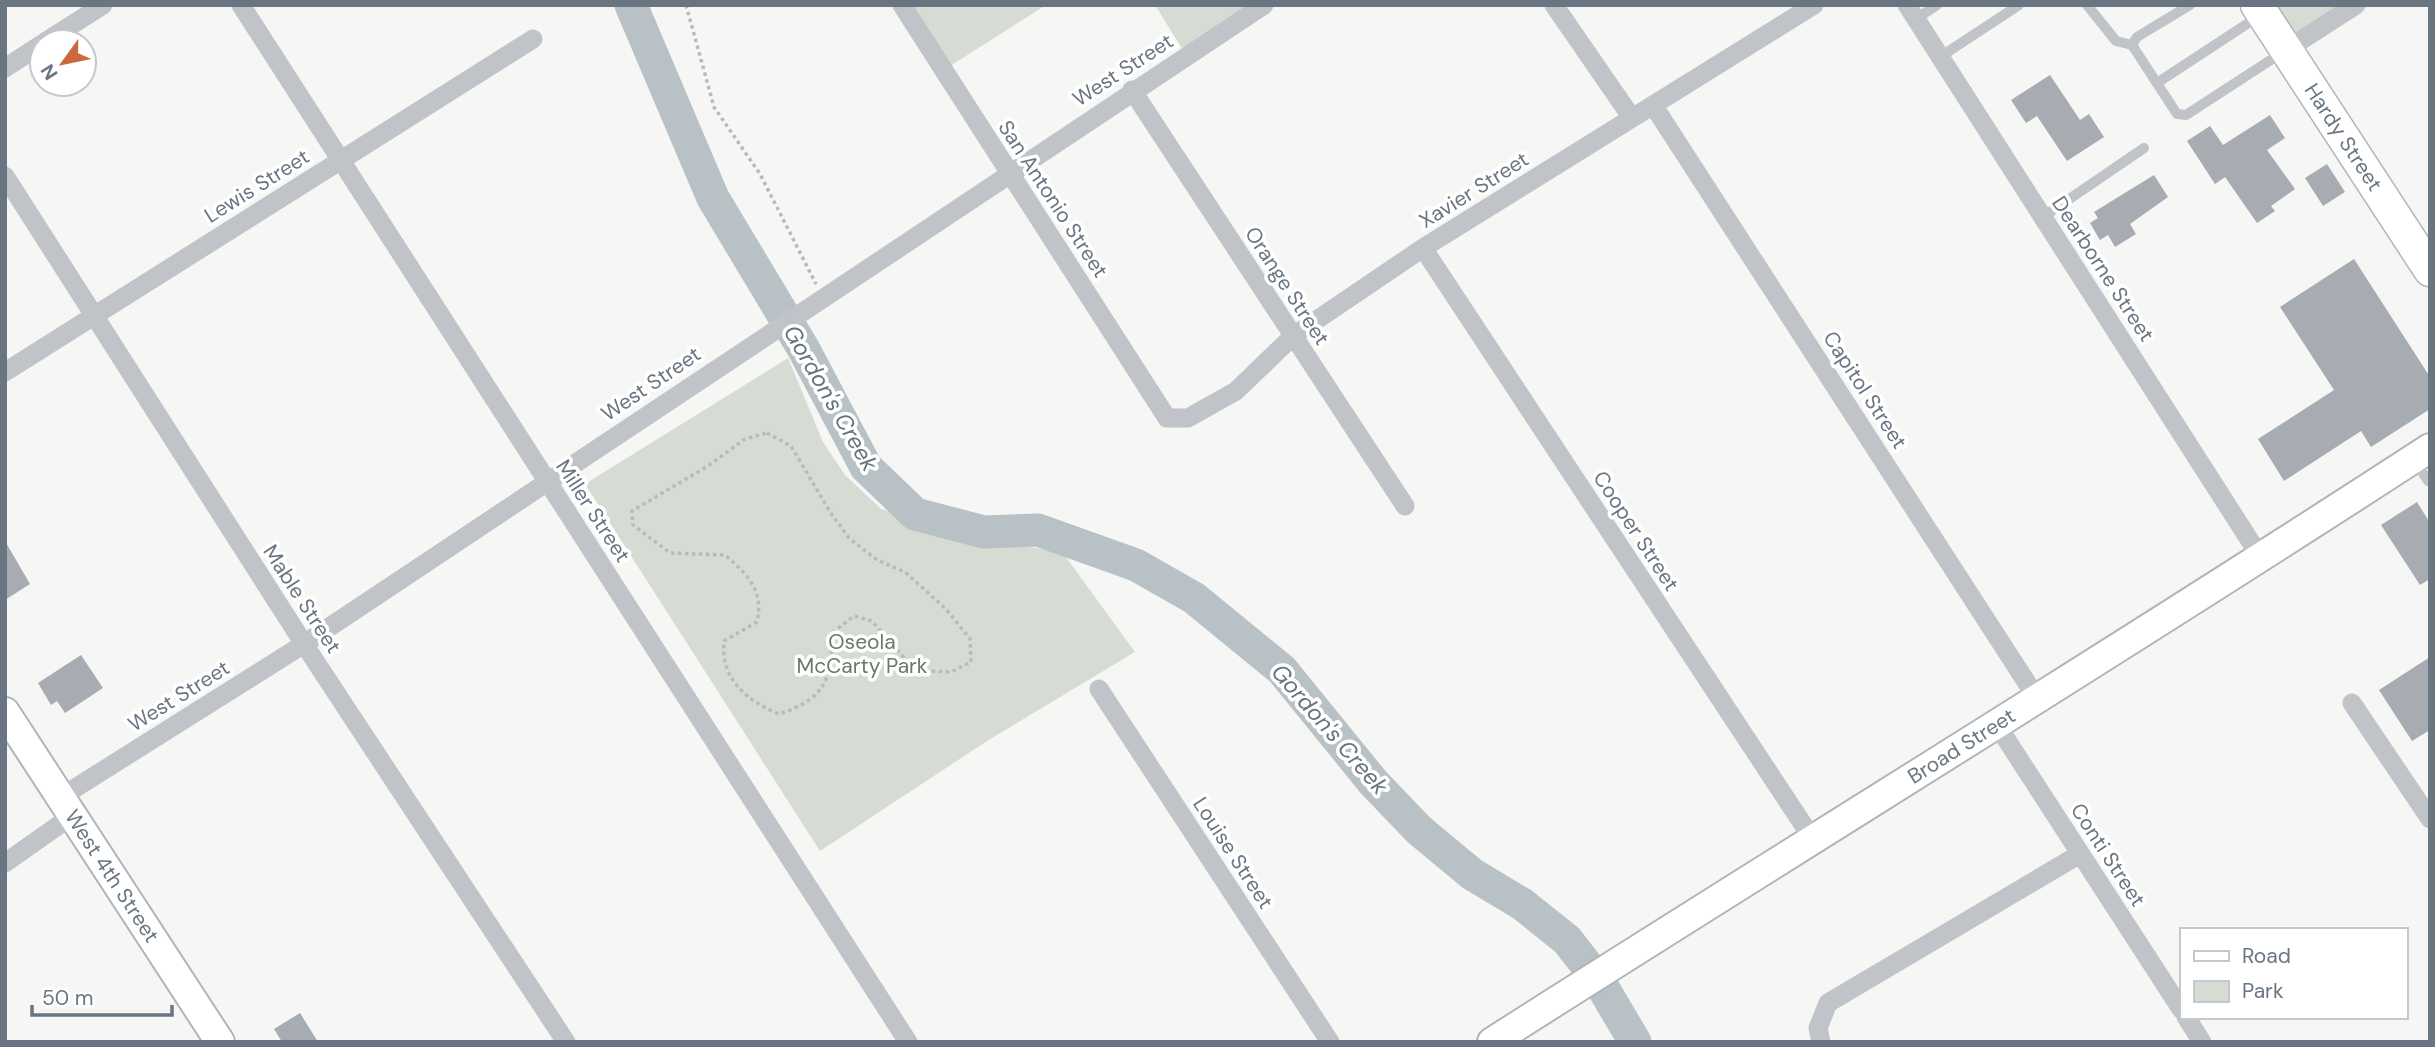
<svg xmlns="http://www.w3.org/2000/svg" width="2435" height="1047" font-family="'DM Sans',sans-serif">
	<rect width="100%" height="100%" fill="#f6f6f4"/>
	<path fill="#d6dbd4" d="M902,5H1046L944,70Z
		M1155,5H1264L1186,55Z
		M2257,5H2356L2286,50Z
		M788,358L823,442L845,475L881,509L905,516L955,540L1013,544L1063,553L1135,652L987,741L820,851L585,484Z"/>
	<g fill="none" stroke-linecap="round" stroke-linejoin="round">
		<path stroke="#b8c1c5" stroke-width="33" d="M631,5L713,198L803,348L866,467L915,514L984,532L1038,530L1136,565L1194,598L1282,670L1373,782L1419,830L1472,874L1522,904L1567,940L1599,981L1635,1042"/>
	</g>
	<path fill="#a6acb2" d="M2050,75L2080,120L2089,114L2104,137L2067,161L2037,116L2026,123L2011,100Z
		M2270,115L2285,138L2267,150L2295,189L2271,206L2275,211L2257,223L2225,177L2215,184L2187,141L2210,126L2223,145Z
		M2327,164L2345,192L2323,206L2305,178Z
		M2154,175L2168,197L2130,224L2136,234L2115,247L2108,235L2100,240L2090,223L2098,218L2094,212Z
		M2354,259L2430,377V409L2371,447L2361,431L2284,481L2258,439L2334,390L2280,307Z
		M2417,502L2430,523V579L2420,585L2381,525Z
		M5,541L30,584L5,600Z
		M81,655L103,688L65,713L57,701L51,705L38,683Z
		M2430,657V730L2412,741L2379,690Z
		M300,1013L318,1042H282L274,1029Z"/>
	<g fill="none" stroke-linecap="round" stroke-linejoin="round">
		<g stroke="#b1b5b9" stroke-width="32">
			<g id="secondary">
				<path id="s1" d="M5,712L220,1042"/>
				<path id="s2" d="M1492,1042C1804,843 2120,650 2430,448"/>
			</g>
		</g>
		<g stroke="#b2b5b9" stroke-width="35">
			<g id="primary">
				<path id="s3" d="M2257,5L2430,270"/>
			</g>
		</g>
		<path stroke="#b8bbbd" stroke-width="3.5" stroke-dasharray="3.5 3.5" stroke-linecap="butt" d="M686,5L714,107L760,174L816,284
			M767,433L791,446L830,512L849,538L877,560L905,572L946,609L970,639L971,662L951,672L929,671L907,661L872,621L854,616L832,633C831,681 826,698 779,714C747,701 720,679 724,641L757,622C764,590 748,575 725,555L670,553L633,525L632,511L708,466L745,439Z"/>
		<path stroke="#c0c3c7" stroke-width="10" d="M2087,5L2116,41L2132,45
			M2190,5L2137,37L2132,45L2177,114L2186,115L2283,52
			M1916,19L1937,5
			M1940,57L2019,5
			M2157,83L2259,16
			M2043,217L2144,148
			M2414,460L2428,481L2430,479"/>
		<path stroke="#c0c3c7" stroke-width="19" d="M241,5L908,1042
			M902,5L1167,418H1188L1236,391L1293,336L1423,248L1814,5
			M1554,5L1632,118
			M1907,5L2261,558
			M45,42L103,5
			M2286,50L2356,5
			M5,68L42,44
			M1132,90L1405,506
			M1653,105L2038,700
			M5,176L304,644L566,1042
			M1423,248L1812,838
			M5,372L533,39
			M1099,689L1330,1042
			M2352,703L2430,819
			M1997,725L2181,1009
			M61,797L304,644L1264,5
			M5,863L73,815
			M2186,1017L2202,1042
			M1821,1042L1818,1028L1828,1003L2080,854"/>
		<use href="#secondary" stroke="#fff" stroke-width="28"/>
		<use href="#primary" stroke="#fff" stroke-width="32"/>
	</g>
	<g text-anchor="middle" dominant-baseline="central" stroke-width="7" stroke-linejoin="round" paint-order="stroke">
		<g font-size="21" fill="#697581" stroke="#fff">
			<text transform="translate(1123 70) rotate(-33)">West Street</text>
			<text stroke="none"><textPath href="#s3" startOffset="158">Hardy Street</textPath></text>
			<text transform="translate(257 186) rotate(-32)">Lewis Street</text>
			<text transform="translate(1474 190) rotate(-32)">Xavier Street</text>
			<text transform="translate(1053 199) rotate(57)">San Antonio Street</text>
			<text transform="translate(2103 269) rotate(57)">Dearborne Street</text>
			<text transform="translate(1287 286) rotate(57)">Orange Street</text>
			<text transform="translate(651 384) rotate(-34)">West Street</text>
			<text transform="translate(1865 390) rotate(57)">Capitol Street</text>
			<text transform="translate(593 511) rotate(57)">Miller Street</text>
			<text transform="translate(1636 531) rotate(57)">Cooper Street</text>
			<text transform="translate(302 599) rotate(57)">Mable Street</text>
			<text transform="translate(179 696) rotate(-32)">West Street</text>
			<text stroke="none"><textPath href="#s2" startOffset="555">Broad Street</textPath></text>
			<text transform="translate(1233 853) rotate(57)">Louise Street</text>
			<text transform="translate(2108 855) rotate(57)">Conti Street</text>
			<text stroke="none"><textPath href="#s1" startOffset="196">West 4th Street</textPath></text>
		</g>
		<g font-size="21" fill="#6a7967" stroke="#fff">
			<text x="862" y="642">Oseola<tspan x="862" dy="24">McCarty Park</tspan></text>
		</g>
		<g font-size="23" font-style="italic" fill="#65757d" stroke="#fff">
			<text transform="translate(831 398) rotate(60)">Gordon's Creek</text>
			<text transform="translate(1330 729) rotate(49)">Gordon's Creek</text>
		</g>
	</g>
	<rect width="2435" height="1047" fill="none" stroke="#697581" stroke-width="14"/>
	<rect x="2180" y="928" width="228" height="91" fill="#ffffff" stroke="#c3c8cd" stroke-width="2"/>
	<rect x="2194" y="951" width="35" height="10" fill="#ffffff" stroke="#c3c8cd" stroke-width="2"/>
	<text x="2242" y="963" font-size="21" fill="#697581">Road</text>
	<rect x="2194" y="981" width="35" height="21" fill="#d6dbd4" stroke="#c3c8cd" stroke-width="2"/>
	<text x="2242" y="998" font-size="21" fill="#697581">Park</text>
	<g transform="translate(63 63) rotate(237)"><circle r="33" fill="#ffffff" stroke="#c3c8cd" stroke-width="2"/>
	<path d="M0-5L12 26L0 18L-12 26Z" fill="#cc683e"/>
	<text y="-10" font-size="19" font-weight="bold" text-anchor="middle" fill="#697581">N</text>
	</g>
	<path d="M32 1005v10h140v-10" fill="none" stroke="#697581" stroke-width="3.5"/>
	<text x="42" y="1005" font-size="21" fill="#697581" stroke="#ffffff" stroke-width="5" paint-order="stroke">50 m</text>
</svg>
